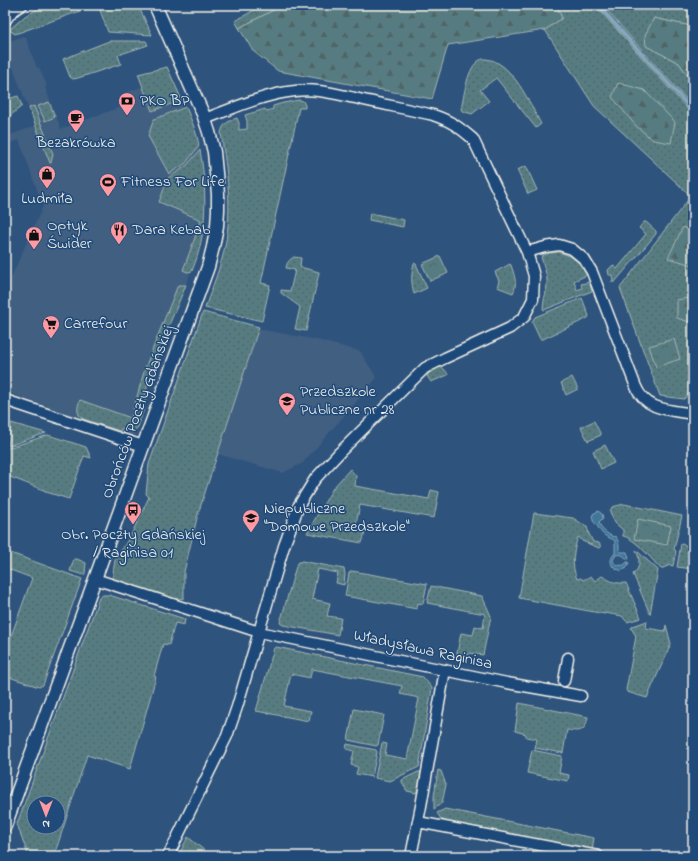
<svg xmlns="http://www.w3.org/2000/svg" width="698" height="861" font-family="'Indie Flower',sans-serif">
	<defs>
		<pattern id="grass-dots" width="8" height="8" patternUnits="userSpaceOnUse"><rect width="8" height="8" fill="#567c81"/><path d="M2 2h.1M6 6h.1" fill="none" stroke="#506566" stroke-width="1.8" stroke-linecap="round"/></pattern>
		<pattern id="forest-firs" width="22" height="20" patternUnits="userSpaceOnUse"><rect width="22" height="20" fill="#567c81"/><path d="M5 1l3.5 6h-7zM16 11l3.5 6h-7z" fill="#506566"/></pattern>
		<pattern id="park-crowns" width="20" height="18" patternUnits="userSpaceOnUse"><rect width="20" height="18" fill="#567c81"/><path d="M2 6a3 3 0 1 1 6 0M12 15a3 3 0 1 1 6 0" fill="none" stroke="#506566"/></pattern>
	</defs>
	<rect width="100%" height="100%" fill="#2e537d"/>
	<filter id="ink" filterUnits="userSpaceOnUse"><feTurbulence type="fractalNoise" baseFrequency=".025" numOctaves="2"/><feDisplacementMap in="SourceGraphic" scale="8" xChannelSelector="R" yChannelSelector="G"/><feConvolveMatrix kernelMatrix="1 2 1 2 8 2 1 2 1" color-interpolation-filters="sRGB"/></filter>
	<g filter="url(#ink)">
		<path fill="#405e81" d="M22,36L26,38L37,68L39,67L47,86L45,87L61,129L131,103L128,92L171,76L186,107L198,139L204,173L205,204L203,233L200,248L196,260L164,337L148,380L144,408L138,427L134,435L83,419L5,392V291L43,206L19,140L10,143L7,136L35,126L5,47L7,42Z
			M259,329L313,339L360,351L377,378L303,463L283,473L217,454Z"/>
		<path fill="url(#grass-dots)" stroke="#a5b6b4" fill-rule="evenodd" d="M45,5H97L15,34L9,30L25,16Z
			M98,5H138L152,35L108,32Z
			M556,5H595L693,115V389L684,399L660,396L620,288L691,196L594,106L545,30L562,18Z
			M602,5H693L690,26L654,18L646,46L679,63L693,83V107Z
			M109,41H146L148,45L118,55L121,64L78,78L73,79L70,77L63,59Z
			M486,59C512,61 530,104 541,124L536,128L496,78L480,90L489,101L472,114L462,111L461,109C464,97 467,66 480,60C482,59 484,59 486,59Z
			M167,67L182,100L152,111L138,74Z
			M18,96L22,106L5,120V100Z
			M299,100L303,101L305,105V108H299L261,283L270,285L262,321L205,308C212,287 221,267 225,246C233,207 227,172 221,133C223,123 229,121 237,118L239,123V130L247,129V121L245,115L265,109L267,111L273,109V106L283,103Z
			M49,102L55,117L45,121L38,106Z
			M34,106L53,154L51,163H50L29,108Z
			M186,107C191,120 197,132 199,146L185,164L169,174L148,136L154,119Z
			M200,150C207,190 208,233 192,271L187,272L183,270L192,246L201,220L159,202L168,178L185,167Z
			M526,166L537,190L528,194L517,170Z
			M370,213L404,220L403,227L369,220Z
			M644,222H646L656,231V234L615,282H611L613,281L612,275H609L608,270L613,265L617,269L646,234L639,228Z
			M558,252C572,255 581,262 587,275L574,281L577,290L582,288L581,284L589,282L592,291L544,310L543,309C543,299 548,289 547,279C546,272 543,264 541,257C545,253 552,253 558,252Z
			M294,257L301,258L300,267L319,272V273L306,331L295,329L300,307L281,293V290L290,291L295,270L286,268C287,262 289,260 294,257Z
			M414,263L416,264L427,288L414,294C411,282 411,275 414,263Z
			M510,264L511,265C514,274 518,284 513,293L497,287L499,281L495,272Z
			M178,285H186L164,337L148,380L144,408L138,427L135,430L133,431L122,428L120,431L83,419C76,414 77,407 80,400L131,418L145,368Z
			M582,298L589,316L588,318L543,339H540L532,322L535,317Z
			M203,312L259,327L198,514L184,572V598L173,600L112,579L115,560L131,535L149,497L146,494L149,464Z
			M437,367C443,367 446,370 448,375L431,382L427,376L432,370Z
			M572,377L578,389L566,395L561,383Z
			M594,421L601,435L588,441L581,427Z
			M11,423L46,433L8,446Z
			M48,435L86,447L91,458L84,456L69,499L46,492V491L5,475V449Z
			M605,445L614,463L601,469L593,451Z
			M350,469L356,476L355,486L429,499L431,490L439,492L434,518L360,505L355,529L365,531L362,543L307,533L333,488Z
			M624,504L682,516L674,549L676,551L673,566L670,565L661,569C651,559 636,539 623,536V530L615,523L610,512L612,507Z
			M534,513L573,518L587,527L589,534L593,542L599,543L601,547L599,548L582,541V540L578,537C573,552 571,565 577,579L581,578L583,580L591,576L595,581L602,576C610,581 616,584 626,583L641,618L627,622L622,616L605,613V614L519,598Z
			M681,544L693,547V569L677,567Z
			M636,550L658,570L650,614L633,574C641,568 640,559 636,550Z
			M8,552L82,579L43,685L39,687L9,677V675L5,674V653L32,578L5,568V560Z
			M74,559H77L86,563L85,573L84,575L70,571Z
			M302,561L344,569L345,574L344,585L336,583L338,573L318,569L312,599L330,603L327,616L341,618L338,635L283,625L280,623L297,563Z
			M352,571L427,584L423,604L418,603L417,609L345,596L349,573Z
			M431,586L482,596L491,616L483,655L469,653L467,660L456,658L461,633L473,635L475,626L483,628L485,614L427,603Z
			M103,595H109L185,619L184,625L175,623L169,645L163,644L154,676L156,677L130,769L87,755L54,856H30L28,855L17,824L99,598ZM34,803H58V827H34Z
			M647,621L646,628L665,631L666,625L671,644L647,698L627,692L626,690L636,636L631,628L633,626Z
			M276,647L423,677L432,688L419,767L390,781L375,778L382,743L387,744L385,755L407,759L419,698L400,694L402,686L312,669L310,678L291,674L284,706L311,711L309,721L256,711L274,648Z
			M519,703L588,717C585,732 581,732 567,730L563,753L535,748L537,739L526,737V734L515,731Z
			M354,709L384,715L378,745L376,746L348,740Z
			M347,744L376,750L377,752L372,777L356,774L358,767L351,765L354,751L346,749Z
			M532,750L562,756L559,773L569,775L568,781L527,773Z
			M438,770L441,771L446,785L442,803L434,809V796Z
			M418,772H421C420,780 420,787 416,793L407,791L402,782V780Z
			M445,809L594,838L592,850L447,822L441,819L437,813Z
			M188,837L211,856H178Z"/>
		<path fill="url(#forest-firs)" stroke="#a5b6b4" d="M283,5H556L562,18L545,30L448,45L432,99L278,71L253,51L239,28Z
			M693,5V83L679,63L646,46L645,35L654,18L690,26Z
			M618,83L644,90L675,122L671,143L653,140L636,126L612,97Z
			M683,227L693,232V265L668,258Z
			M693,297V323L677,318V300Z"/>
		<path fill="url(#park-crowns)" stroke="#a5b6b4" d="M263,5H283L239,28L235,21Z
			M440,256L448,273L430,281L422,264Z
			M674,339L680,359L656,367L649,346Z
			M638,519L671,526L667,545L634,539Z"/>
		<path fill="#3f769b" stroke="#87a7ba" d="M598,511L602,514L603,518L599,522C601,530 607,534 614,537L615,536C619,541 619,544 619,550L621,552H627L628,555L629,556L628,557L629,559C623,558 624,553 616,555L613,560C614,565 619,566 624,565L627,562H629L628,565L627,566L626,569H624L621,571L618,569L617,570L615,567L612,566V565C610,561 611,558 614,554H615V541C612,538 607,538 604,535C599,531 598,525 593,521V518L592,517L593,514Z"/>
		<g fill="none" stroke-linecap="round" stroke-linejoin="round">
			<path stroke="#87a7ba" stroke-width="4" d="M598,5L693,111"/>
			<g stroke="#f4f1e8" stroke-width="13">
				<path id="minor" d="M5,21C9,14 14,9 22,5
					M527,252L545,247L559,245L572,249L584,259L592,272L636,387C646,411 671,410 693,414
					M5,400L143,446
					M95,579L259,632L507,683L581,696
					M564,681L568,658
					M418,822L598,856
					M5,855L6,856
					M168,856L227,736L237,707L284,546L299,505L315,479L340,452L425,368L445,358L510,328L524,317L533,299L534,276L527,252L473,139C459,127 451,121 433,115C407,109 381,104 355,98C336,94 315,88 295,91C265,94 233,108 205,119
					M411,856L421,806L445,670"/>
			</g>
			<g stroke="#f4f1e8" stroke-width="15">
				<path id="tertiary" d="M5,826L91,590L208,267L213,247L217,226L218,210V194L214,152L209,132L203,114L155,5"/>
			</g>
			<use href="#minor" stroke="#1f4a7a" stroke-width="10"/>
			<use href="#tertiary" stroke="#1f4a7a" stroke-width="12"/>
		</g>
	</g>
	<defs>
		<g id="bank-pin" transform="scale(0.9)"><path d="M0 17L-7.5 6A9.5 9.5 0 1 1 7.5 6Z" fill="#ff9aa2" stroke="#1f4a7a"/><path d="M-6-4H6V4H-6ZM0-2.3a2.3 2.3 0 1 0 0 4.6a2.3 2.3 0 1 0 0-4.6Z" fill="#111"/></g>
		<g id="cafe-pin" transform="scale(0.9)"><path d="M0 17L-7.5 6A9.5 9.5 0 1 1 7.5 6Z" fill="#ff9aa2" stroke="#1f4a7a"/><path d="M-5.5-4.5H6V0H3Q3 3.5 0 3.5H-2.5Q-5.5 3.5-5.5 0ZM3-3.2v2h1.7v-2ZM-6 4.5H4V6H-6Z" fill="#111"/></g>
		<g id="shop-pin" transform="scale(0.9)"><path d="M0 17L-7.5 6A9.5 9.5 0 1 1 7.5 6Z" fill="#ff9aa2" stroke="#1f4a7a"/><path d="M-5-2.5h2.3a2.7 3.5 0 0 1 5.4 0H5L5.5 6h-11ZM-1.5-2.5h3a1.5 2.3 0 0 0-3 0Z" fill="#111"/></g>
		<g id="stadium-pin" transform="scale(0.9)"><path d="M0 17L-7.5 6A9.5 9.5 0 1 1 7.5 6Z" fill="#ff9aa2" stroke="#1f4a7a"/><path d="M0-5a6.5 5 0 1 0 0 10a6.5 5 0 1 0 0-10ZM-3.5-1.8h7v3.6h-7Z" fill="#111"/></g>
		<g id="restaurant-pin" transform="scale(0.9)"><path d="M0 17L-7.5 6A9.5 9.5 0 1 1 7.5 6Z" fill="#ff9aa2" stroke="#1f4a7a"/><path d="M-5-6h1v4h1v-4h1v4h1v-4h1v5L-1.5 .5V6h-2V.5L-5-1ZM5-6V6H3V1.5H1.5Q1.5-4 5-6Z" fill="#111"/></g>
		<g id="supermarket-pin" transform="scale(0.9)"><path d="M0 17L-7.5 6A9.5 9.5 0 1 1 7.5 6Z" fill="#ff9aa2" stroke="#1f4a7a"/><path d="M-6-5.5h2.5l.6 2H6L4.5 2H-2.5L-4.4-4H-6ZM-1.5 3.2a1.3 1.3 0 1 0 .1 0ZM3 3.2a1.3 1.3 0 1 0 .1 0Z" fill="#111"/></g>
		<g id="school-pin" transform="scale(0.9)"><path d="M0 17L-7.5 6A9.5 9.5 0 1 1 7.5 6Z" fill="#ff9aa2" stroke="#1f4a7a"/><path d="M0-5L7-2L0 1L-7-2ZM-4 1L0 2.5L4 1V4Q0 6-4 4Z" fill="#111"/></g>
		<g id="bus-pin" transform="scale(0.9)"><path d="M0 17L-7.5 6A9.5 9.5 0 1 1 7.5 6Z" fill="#ff9aa2" stroke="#1f4a7a"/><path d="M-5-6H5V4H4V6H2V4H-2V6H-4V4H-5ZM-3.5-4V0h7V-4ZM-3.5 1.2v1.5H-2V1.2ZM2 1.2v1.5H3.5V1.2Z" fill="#111"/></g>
	</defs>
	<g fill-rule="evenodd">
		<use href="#bank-pin" x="127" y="101"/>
		<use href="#cafe-pin" x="76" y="118"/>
		<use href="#shop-pin" x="47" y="174"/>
		<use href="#stadium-pin" x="108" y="182"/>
		<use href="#restaurant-pin" x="119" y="230"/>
		<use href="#shop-pin" x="34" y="235"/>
		<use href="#supermarket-pin" x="51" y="324"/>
		<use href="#school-pin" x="287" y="401"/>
		<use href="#bus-pin" x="133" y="510"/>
		<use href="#school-pin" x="251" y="518"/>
	</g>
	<g text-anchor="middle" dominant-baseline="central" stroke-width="3" stroke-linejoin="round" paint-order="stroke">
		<g font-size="16" fill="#f4f1e8" stroke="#1f4a7a" text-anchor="start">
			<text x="140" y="101">PKO BP</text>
			<text x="76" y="143" text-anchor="middle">Bezakrówka</text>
			<text x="121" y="182">Fitness For Life</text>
			<text x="47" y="199" text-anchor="middle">Ludmiła</text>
			<text x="47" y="226">Optyk<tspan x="47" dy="18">Świder</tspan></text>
			<text x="132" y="230">Dara Kebab</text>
			<text x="64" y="324">Carrefour</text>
			<text x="300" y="392">Przedszkole<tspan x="300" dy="18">Publiczne nr 28</tspan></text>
			<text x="264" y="509">Niepubliczne<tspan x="264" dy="18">"Domowe Przedszkole"</tspan></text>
			<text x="133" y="535" text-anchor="middle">Obr. Poczty Gdańskiej<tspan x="133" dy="18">/ Raginisa 01</tspan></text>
		</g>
		<g font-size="16" fill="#f4f1e8" stroke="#1f4a7a">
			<text transform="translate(138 412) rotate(-70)">Obrońców Poczty Gdańskiej</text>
			<text transform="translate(423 650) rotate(12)">Władysława Raginisa</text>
		</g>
	</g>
	<rect width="698" height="861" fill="none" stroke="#1f4a7a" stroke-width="20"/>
	<rect x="10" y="10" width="678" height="841" fill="none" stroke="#f4f1e8" stroke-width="1.5" filter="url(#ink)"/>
	<g transform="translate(46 815) rotate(180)"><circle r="19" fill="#1f4a7a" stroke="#748da6"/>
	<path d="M0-3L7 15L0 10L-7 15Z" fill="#ff9aa2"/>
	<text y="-6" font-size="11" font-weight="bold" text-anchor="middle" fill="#f4f1e8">N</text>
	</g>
</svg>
